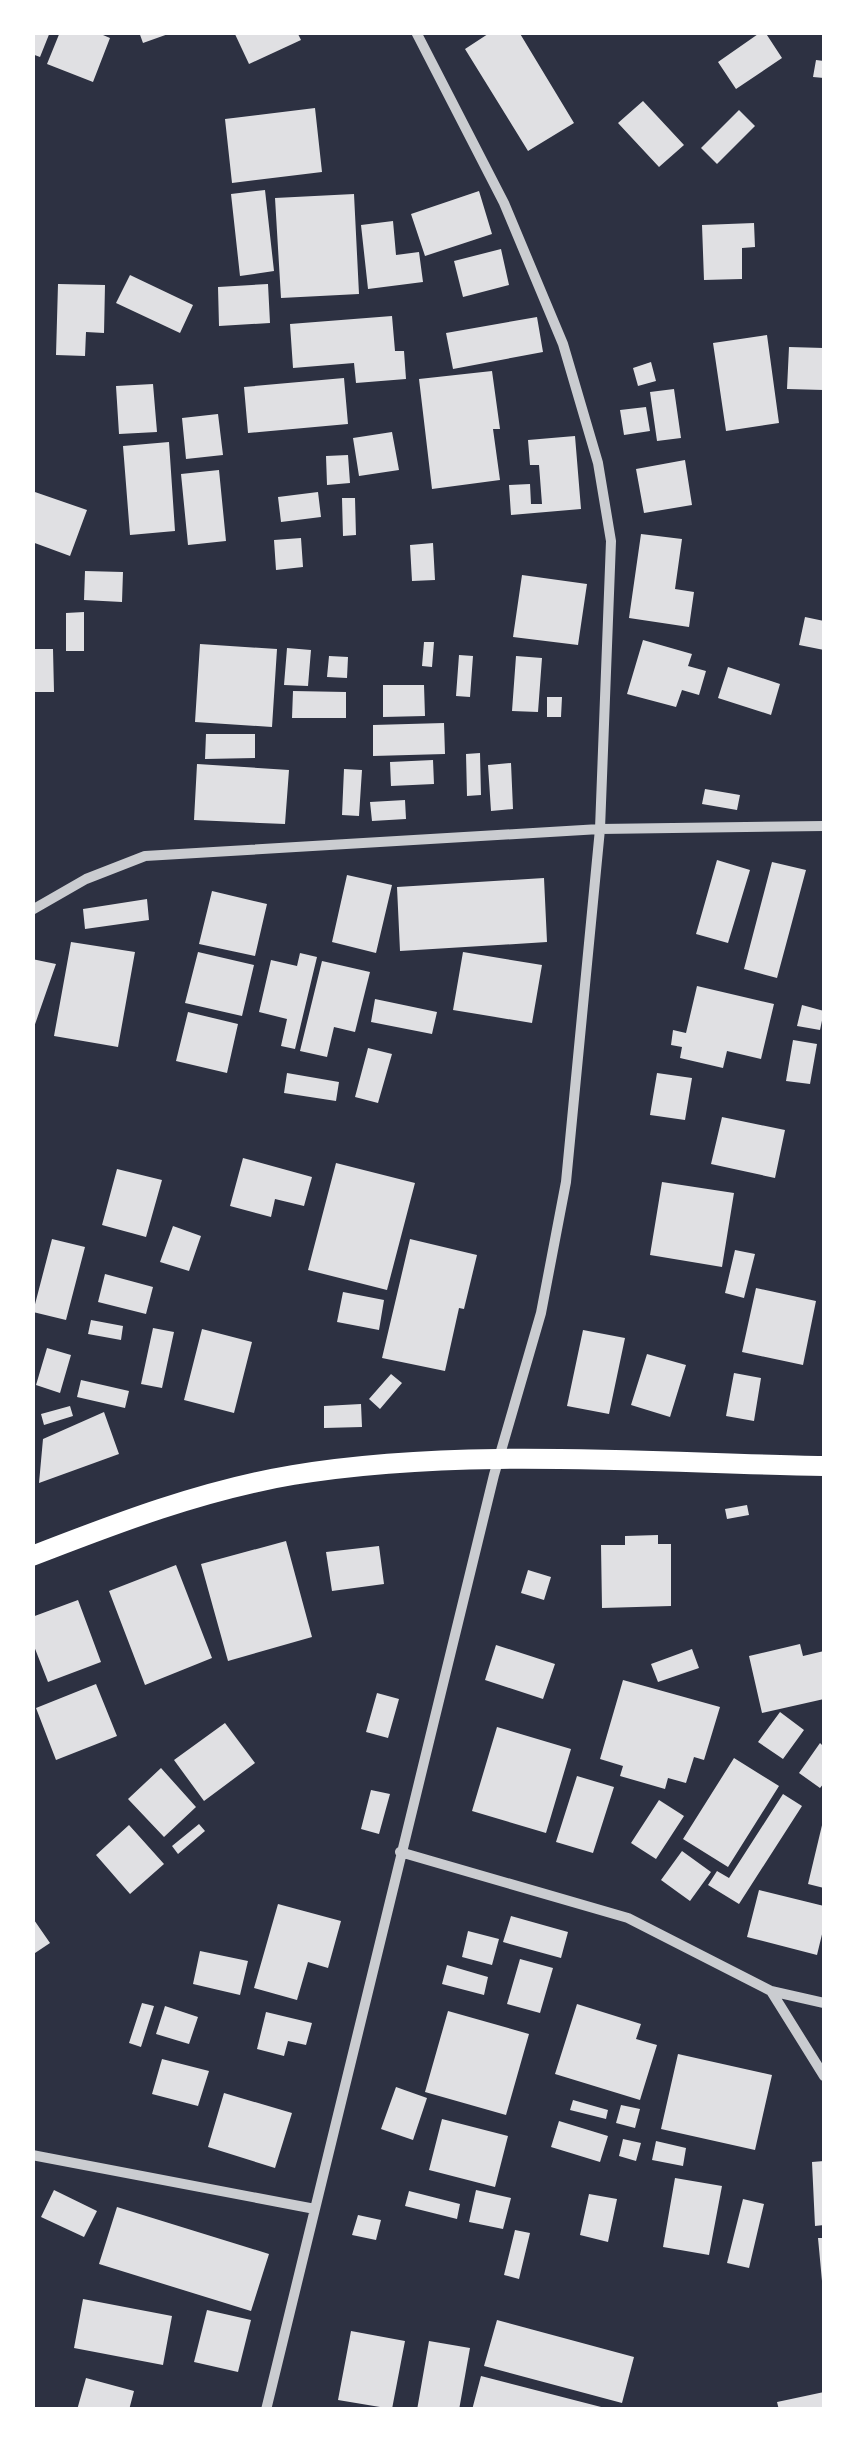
<svg xmlns="http://www.w3.org/2000/svg" width="857" height="2442" font-family="Quicksand,sans-serif">
	<rect width="100%" height="100%" fill="#2d3142"/>
	<path fill="#e0e0e3" d="M32,32H50L40,57L32,54Z
		M60,32H96L110,38L93,82L47,64Z
		M139,32H171V33L143,43Z
		M234,32H297L301,40L249,64Z
		M491,32H519L574,123L528,151L465,49Z
		M761,32H765L782,58L736,89L718,62Z
		M816,60L824,61V78L813,77Z
		M643,101L684,145L659,167L618,123Z
		M315,108L322,172L232,183L225,119Z
		M739,110L755,126L717,164L701,148Z
		M265,190L274,271L240,276L231,194Z
		M479,191L492,234L425,256L411,214Z
		M354,194L359,294L281,298L275,198Z
		M393,221L396,255L419,252L423,282L368,289L361,225Z
		M754,223L755,247L742,248V279L704,280L702,225Z
		M501,249L509,285L463,297L454,261Z
		M130,275L193,305L180,333L116,303Z
		M58,284L105,285L104,333L86,332L85,356L56,355Z
		M268,284L270,323L219,326L218,287Z
		M392,316L395,351H404L406,379L356,383L354,363L293,368L290,324Z
		M537,317L543,352L453,369L446,333Z
		M767,335L779,423L726,431L713,343Z
		M789,347L824,348V390L787,389Z
		M651,362L656,381L638,386L633,368Z
		M492,371L500,429H493L500,480L432,489L419,379Z
		M344,378L348,424L248,433L244,387Z
		M153,384L157,432L119,434L116,386Z
		M674,389L681,438L657,441L650,392Z
		M646,407L650,431L624,435L620,410Z
		M218,414L223,455L186,459L182,418Z
		M392,432L399,470L359,476L353,438Z
		M575,436L581,509L511,515L509,485L530,484L531,504H542L539,465H530L528,440Z
		M169,442L175,531L130,535L123,446Z
		M348,455L350,483L327,485L326,456Z
		M685,460L692,505L644,513L636,469Z
		M219,470L226,541L188,545L181,474Z
		M32,491L87,510L70,556L32,542Z
		M318,492L321,517L281,522L278,497Z
		M342,498H355L356,535L343,536Z
		M641,534L682,539L675,589L694,592L689,627L629,618Z
		M301,538L303,567L276,570L274,540Z
		M433,543L435,580L412,581L410,545Z
		M85,571L123,572L122,602L84,600Z
		M522,575L587,584L578,645L513,637Z
		M84,612V651H66V613Z
		M805,617L824,621V650L799,645Z
		M643,640L692,654L688,666L706,671L699,695L682,690L676,707L627,694Z
		M424,642H434L432,667L422,666Z
		M200,644L277,649L272,727L195,722Z
		M287,648L311,650L308,686L284,685Z
		M32,649H53L54,692H32Z
		M459,655L473,656L470,697L456,696Z
		M329,656L348,657L347,678L327,677Z
		M516,656L542,658L538,712L512,711Z
		M728,667L780,684L771,715L718,698Z
		M383,685H424L425,716L383,717Z
		M293,691L346,692V718H292Z
		M547,697H562L561,717H547Z
		M444,723L445,754L373,756V725Z
		M206,734H255V758L205,759Z
		M480,753L481,795L467,796L466,754Z
		M433,760L434,784L391,786L390,762Z
		M511,763L513,809L491,811L488,765Z
		M197,764L289,770L285,824L194,820Z
		M344,769L362,770L359,816L342,815Z
		M705,789L740,795L737,810L702,804Z
		M405,800L406,819L372,821L370,802Z
		M717,860L750,870L728,943L696,934Z
		M772,862L806,870L777,978L744,969Z
		M347,875L392,885L376,953L332,942Z
		M544,878L547,942L400,951L397,887Z
		M212,891L267,904L255,956L199,944Z
		M147,899L149,920L85,929L83,909Z
		M71,942L135,952L118,1047L54,1036Z
		M198,952L254,965L242,1016L185,1003Z
		M463,952L542,965L532,1023L453,1010Z
		M300,953L317,957L295,1049L281,1046L287,1019L259,1012L271,960L297,966Z
		M32,959L56,964L33,1030H32Z
		M322,961L370,972L355,1032L334,1027L327,1057L300,1051Z
		M697,986L774,1004L761,1059L727,1051L723,1068L680,1058L682,1047L671,1045L673,1030L686,1033Z
		M375,999L437,1012L432,1034L371,1022Z
		M802,1005L824,1011L820,1030L797,1026Z
		M188,1012L238,1024L227,1073L176,1061Z
		M793,1040L817,1044L810,1084L786,1081Z
		M368,1048L392,1054L378,1103L355,1097Z
		M287,1073L339,1082L336,1101L284,1093Z
		M657,1073L692,1078L685,1120L650,1115Z
		M722,1117L785,1130L775,1178L711,1164Z
		M243,1158L312,1177L304,1206L275,1199L271,1217L230,1206Z
		M336,1163L415,1183L387,1290L308,1270Z
		M117,1169L162,1180L146,1237L102,1225Z
		M662,1182L734,1193L722,1267L650,1255Z
		M173,1226L201,1236L189,1271L160,1262Z
		M52,1239L85,1247L66,1320L33,1312Z
		M410,1239L477,1255L464,1309L459,1308L445,1371L382,1358Z
		M735,1250L755,1254L744,1298L725,1293Z
		M105,1274L153,1287L146,1314L98,1302Z
		M756,1288L816,1301L803,1365L742,1352Z
		M343,1292L384,1300L379,1330L337,1322Z
		M91,1320L123,1326L121,1340L88,1334Z
		M153,1328L174,1332L162,1388L141,1384Z
		M202,1329L252,1342L234,1413L184,1400Z
		M583,1330L625,1338L609,1414L567,1406Z
		M47,1348L71,1355L60,1393L36,1385Z
		M647,1354L686,1365L670,1417L631,1405Z
		M734,1373L761,1378L754,1421L726,1416Z
		M391,1374L402,1383L380,1409L369,1399Z
		M81,1380L129,1391L125,1408L77,1397Z
		M361,1404L362,1427L324,1428V1406Z
		M70,1406L73,1416L44,1425L41,1414Z
		M104,1412L119,1454L39,1483L43,1439Z
		M747,1505L749,1515L727,1519L725,1509Z
		M658,1535V1544H671V1606L602,1608L601,1545H625V1536Z
		M286,1541L312,1637L228,1661L201,1564Z
		M379,1546L384,1584L332,1591L326,1552Z
		M176,1565L212,1658L145,1685L109,1591Z
		M528,1570L551,1577L544,1600L521,1593Z
		M78,1600L101,1662L48,1682L32,1641V1617Z
		M800,1644L803,1656L824,1651V1699L762,1713L749,1656Z
		M496,1645L555,1664L543,1699L485,1680Z
		M692,1649L699,1668L658,1682L651,1664Z
		M623,1680L720,1707L704,1760L694,1757L686,1783L668,1778L665,1789L620,1776L623,1766L600,1759Z
		M96,1684L117,1736L56,1760L36,1708Z
		M377,1693L399,1699L388,1738L366,1732Z
		M780,1712L804,1730L783,1759L758,1742Z
		M225,1723L255,1763L204,1801L174,1760Z
		M497,1727L571,1749L546,1833L472,1811Z
		M820,1743L824,1747V1783L820,1788L799,1773Z
		M734,1758L779,1786L728,1867L683,1839Z
		M161,1768L196,1807L164,1837L128,1799Z
		M577,1776L614,1787L593,1853L556,1842Z
		M371,1790L390,1794L379,1834L361,1829Z
		M783,1794L802,1806L739,1904L708,1885L717,1871L729,1878Z
		M659,1800L684,1816L656,1859L631,1843Z
		M823,1821L824,1822V1888L808,1884Z
		M199,1824L205,1831L178,1854L172,1846Z
		M129,1825L164,1864L130,1894L96,1855Z
		M682,1851L711,1872L690,1901L661,1880Z
		M759,1890L824,1906V1926L817,1955L747,1937Z
		M278,1904L341,1921L328,1968L308,1962L297,2000L254,1988Z
		M511,1916L568,1932L561,1958L503,1942Z
		M32,1917L50,1943L32,1955Z
		M468,1931L499,1939L492,1965L462,1957Z
		M200,1951L248,1961L240,1995L193,1984Z
		M520,1959L553,1968L540,2013L507,2004Z
		M447,1965L488,1977L484,1995L442,1984Z
		M142,2003L154,2006L141,2047L129,2043Z
		M577,2004L641,2024L636,2039L657,2045L640,2100L555,2074Z
		M165,2006L198,2017L189,2044L156,2034Z
		M448,2011L529,2034L506,2115L425,2092Z
		M266,2012L312,2023L306,2045L288,2041L284,2056L257,2049Z
		M678,2054L772,2075L755,2150L661,2129Z
		M162,2059L209,2071L198,2106L152,2094Z
		M396,2087L427,2098L413,2140L381,2129Z
		M224,2093L292,2113L275,2168L208,2147Z
		M573,2100L608,2110L606,2119L570,2110Z
		M621,2105L640,2109L635,2128L616,2123Z
		M442,2119L508,2136L495,2187L429,2170Z
		M559,2121L608,2136L600,2162L551,2147Z
		M623,2139L641,2143L636,2161L619,2156Z
		M656,2141L686,2148L683,2166L652,2160Z
		M824,2161V2225L815,2226L812,2162Z
		M675,2178L722,2186L709,2255L663,2247Z
		M54,2190L97,2211L84,2237L41,2217Z
		M476,2190L511,2198L503,2229L469,2222Z
		M409,2191L460,2204L457,2219L405,2206Z
		M589,2194L617,2199L608,2242L580,2235Z
		M743,2199L764,2204L749,2268L727,2263Z
		M117,2207L269,2254L251,2311L99,2264Z
		M358,2215L381,2220L376,2240L352,2235Z
		M515,2230L530,2233L519,2279L504,2275Z
		M818,2238H824V2281H822Z
		M83,2299L172,2316L163,2365L74,2348Z
		M207,2310L251,2320L238,2372L194,2362Z
		M497,2320L634,2357L622,2403L484,2366Z
		M351,2331L405,2341L392,2409L338,2400Z
		M429,2341L470,2348L459,2410H417Z
		M481,2376L605,2408V2410H472Z
		M86,2378L134,2391L129,2410H77Z
		M824,2392V2410H779L777,2402Z"/>
	<g fill="none" stroke-linecap="round" stroke-linejoin="round">
		<path stroke="#caccd0" stroke-width="10" d="M32,910L86,879L145,856L600,829L824,826
			M400,1852L628,1918L771,1991L824,2003
			M771,1991L824,2076
			M32,2155L315,2209
			M266,2410L494,1475L541,1313L566,1182L600,829L611,541L598,463L563,344L504,203L416,32"/>
		<path stroke="#fff" stroke-width="20" d="M32,1556C117,1523 203,1490 293,1475C462,1447 653,1463 824,1466"/>
	</g>
	<rect width="857" height="2442" fill="none" stroke="#ffffff" stroke-width="70"/>
</svg>
